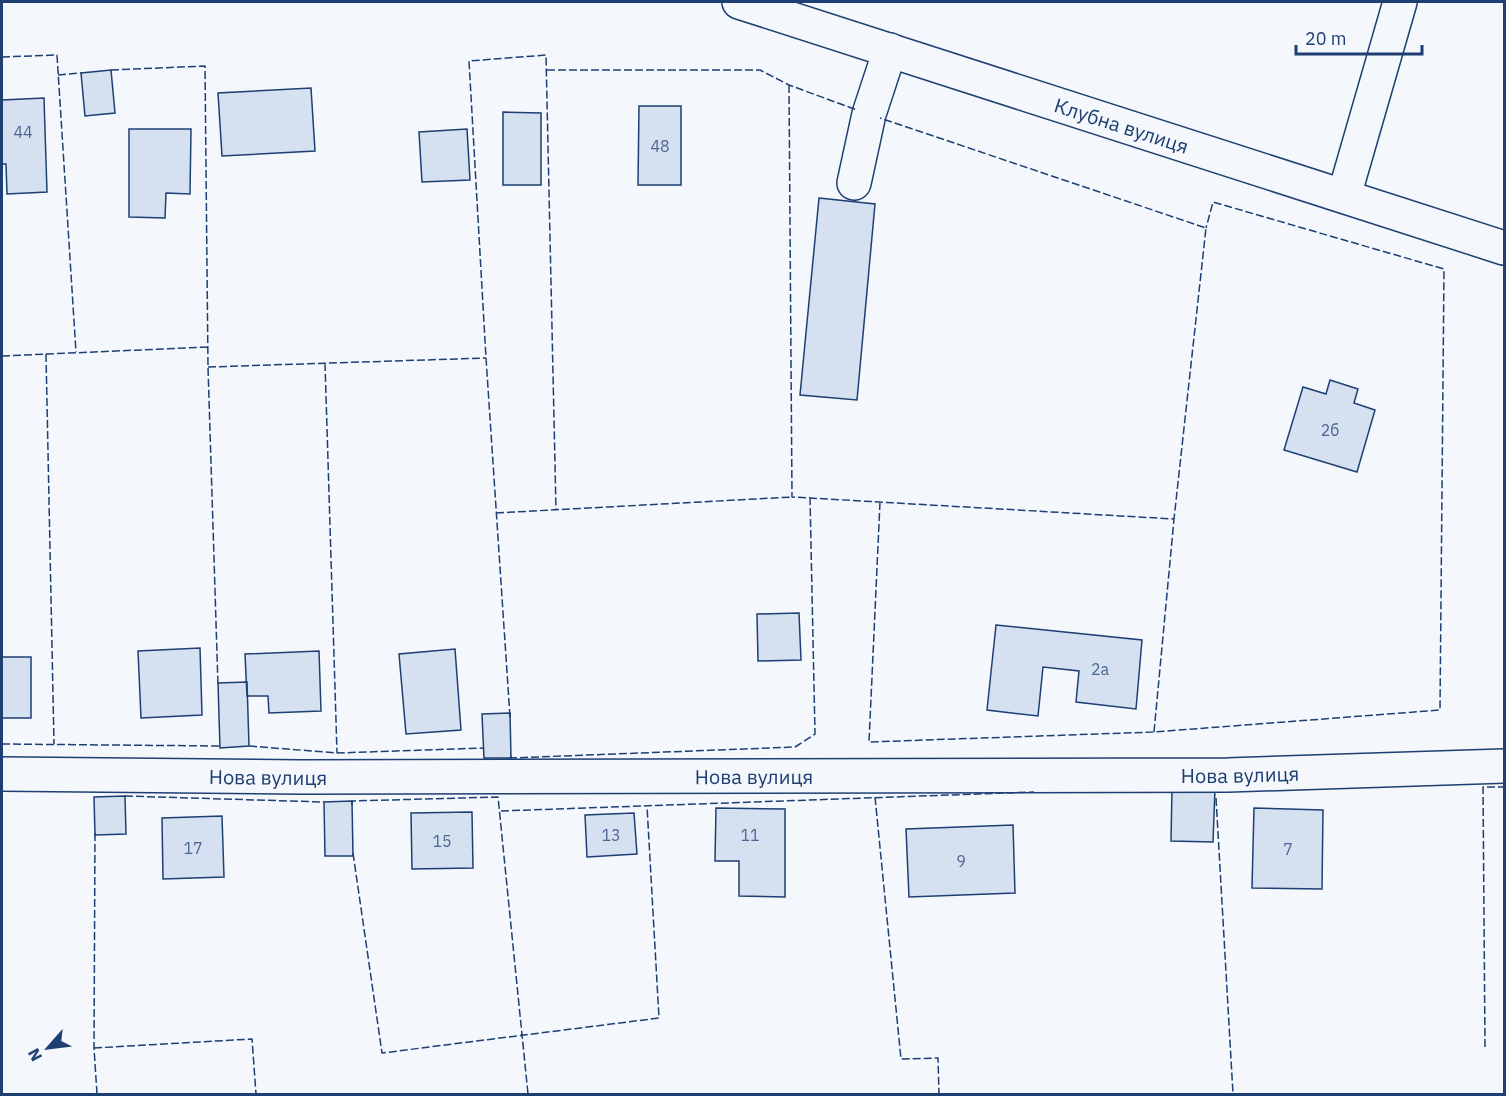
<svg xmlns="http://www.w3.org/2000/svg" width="1506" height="1096" font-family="'IBM Plex Sans',sans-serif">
	<rect width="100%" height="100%" fill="#f4f7fb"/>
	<path fill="#d5e0f0" stroke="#1d3f73" stroke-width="1.5" d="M111,70L115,113L85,116L81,73Z
		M311,88L315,151L222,156L218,93Z
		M44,98L47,192L7,194L6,164H2V100Z
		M639,106H681V185H638Z
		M503,112L541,113V185H503Z
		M129,129H191L190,194L166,193L165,218L129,217Z
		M467,129L470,180L422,182L419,132Z
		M819,198L875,204L857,400L800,395Z
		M1330,380L1358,389L1354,403L1375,410L1357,472L1284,450L1303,387L1326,394Z
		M799,613L801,660L758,661L757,614Z
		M996,625L1142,640L1136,709L1076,702L1079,671L1043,667L1038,716L987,710Z
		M200,648L202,715L141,718L138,651Z
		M455,649L461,730L406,734L399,654Z
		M319,651L321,711L269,713L268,696H247L245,654Z
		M2,657H31V718H2Z
		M247,682L249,746L220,748L218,683Z
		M510,713L511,758H484L482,714Z
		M1172,788L1215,789L1213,842L1171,841Z
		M125,796L126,834L95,835L94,797Z
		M352,801L353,856H325L324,802Z
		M716,808L785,809V897L739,896V861H715Z
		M1254,808L1323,810L1322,889L1252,888Z
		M472,812L473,868L412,869L411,813Z
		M634,813L637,854L587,857L585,815Z
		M222,816L224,877L163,879L162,818Z
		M1013,825L1015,893L909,897L906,829Z"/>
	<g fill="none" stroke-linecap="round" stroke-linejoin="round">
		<g stroke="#1d3f73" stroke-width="36">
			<g id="minor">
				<path id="s1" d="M739,2L1504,248"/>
				<path d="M854,183L869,114L890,50"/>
				<path d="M1344,196L1400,2"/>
				<path id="s2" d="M2,774L301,777L1228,775L1504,766"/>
			</g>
		</g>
		<use href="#minor" stroke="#f4f7fb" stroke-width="33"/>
		<path stroke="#1d3f73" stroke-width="1.5" stroke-dasharray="8 3" stroke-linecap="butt" d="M2,57L57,55L76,352
			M111,70L205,66L208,367L218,686
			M547,70H760L789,85L857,110
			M58,75L81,73
			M789,85L792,497L1174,519L1206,228L880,118
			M46,354L54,744
			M2,356L208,347
			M325,363L337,753
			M208,367L486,358
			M880,502L869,742L1154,732L1440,710L1444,269L1213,202L1206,228
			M496,513L792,497
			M510,717L486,358L469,61L546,55L556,510
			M1154,732L1174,519
			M2,744L220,746
			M249,746L337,753L484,748
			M511,756V758L795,747L815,734L810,497
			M125,796L324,802
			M875,797L901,1059L938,1058L939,1094
			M1216,798L1233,1094
			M352,805V801L498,797L528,1094
			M501,811L1034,792
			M95,833L94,1048L97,1094
			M353,853L382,1053L659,1018L647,806
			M1485,1047L1483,787H1504
			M94,1048L252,1039L256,1094"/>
	</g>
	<g text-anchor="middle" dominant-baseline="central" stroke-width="4.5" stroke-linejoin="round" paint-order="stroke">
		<g font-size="16" fill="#4b6792">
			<text x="23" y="132">44</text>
			<text x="660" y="146">48</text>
			<text x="1330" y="430">2б</text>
			<text x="1100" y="669">2а</text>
			<text x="611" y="835">13</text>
			<text x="750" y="835">11</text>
			<text x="442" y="841">15</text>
			<text x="193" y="848">17</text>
			<text x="1288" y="849">7</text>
			<text x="961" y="861">9</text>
		</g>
		<g font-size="20" fill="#1d3f73" stroke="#f4f7fb">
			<text stroke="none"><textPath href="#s1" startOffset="402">Клубна вулиця</textPath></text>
			<text stroke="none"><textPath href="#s2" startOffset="1238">Нова вулиця</textPath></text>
			<text stroke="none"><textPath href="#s2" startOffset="752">Нова вулиця</textPath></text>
			<text stroke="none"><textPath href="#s2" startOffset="266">Нова вулиця</textPath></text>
		</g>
	</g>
	<rect width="1506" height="1096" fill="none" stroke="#1d3f73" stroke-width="6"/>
	<g transform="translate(48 1048) rotate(242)" stroke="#f4f7fb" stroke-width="4.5" paint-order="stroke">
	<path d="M0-4.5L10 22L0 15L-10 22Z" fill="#1d3f73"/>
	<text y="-9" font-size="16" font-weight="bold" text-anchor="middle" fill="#1d3f73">N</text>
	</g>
	<path d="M1296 45v9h126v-9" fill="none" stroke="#1d3f73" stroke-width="3"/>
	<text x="1305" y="45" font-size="18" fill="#1d3f73" stroke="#f4f7fb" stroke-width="4.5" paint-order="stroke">20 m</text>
</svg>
